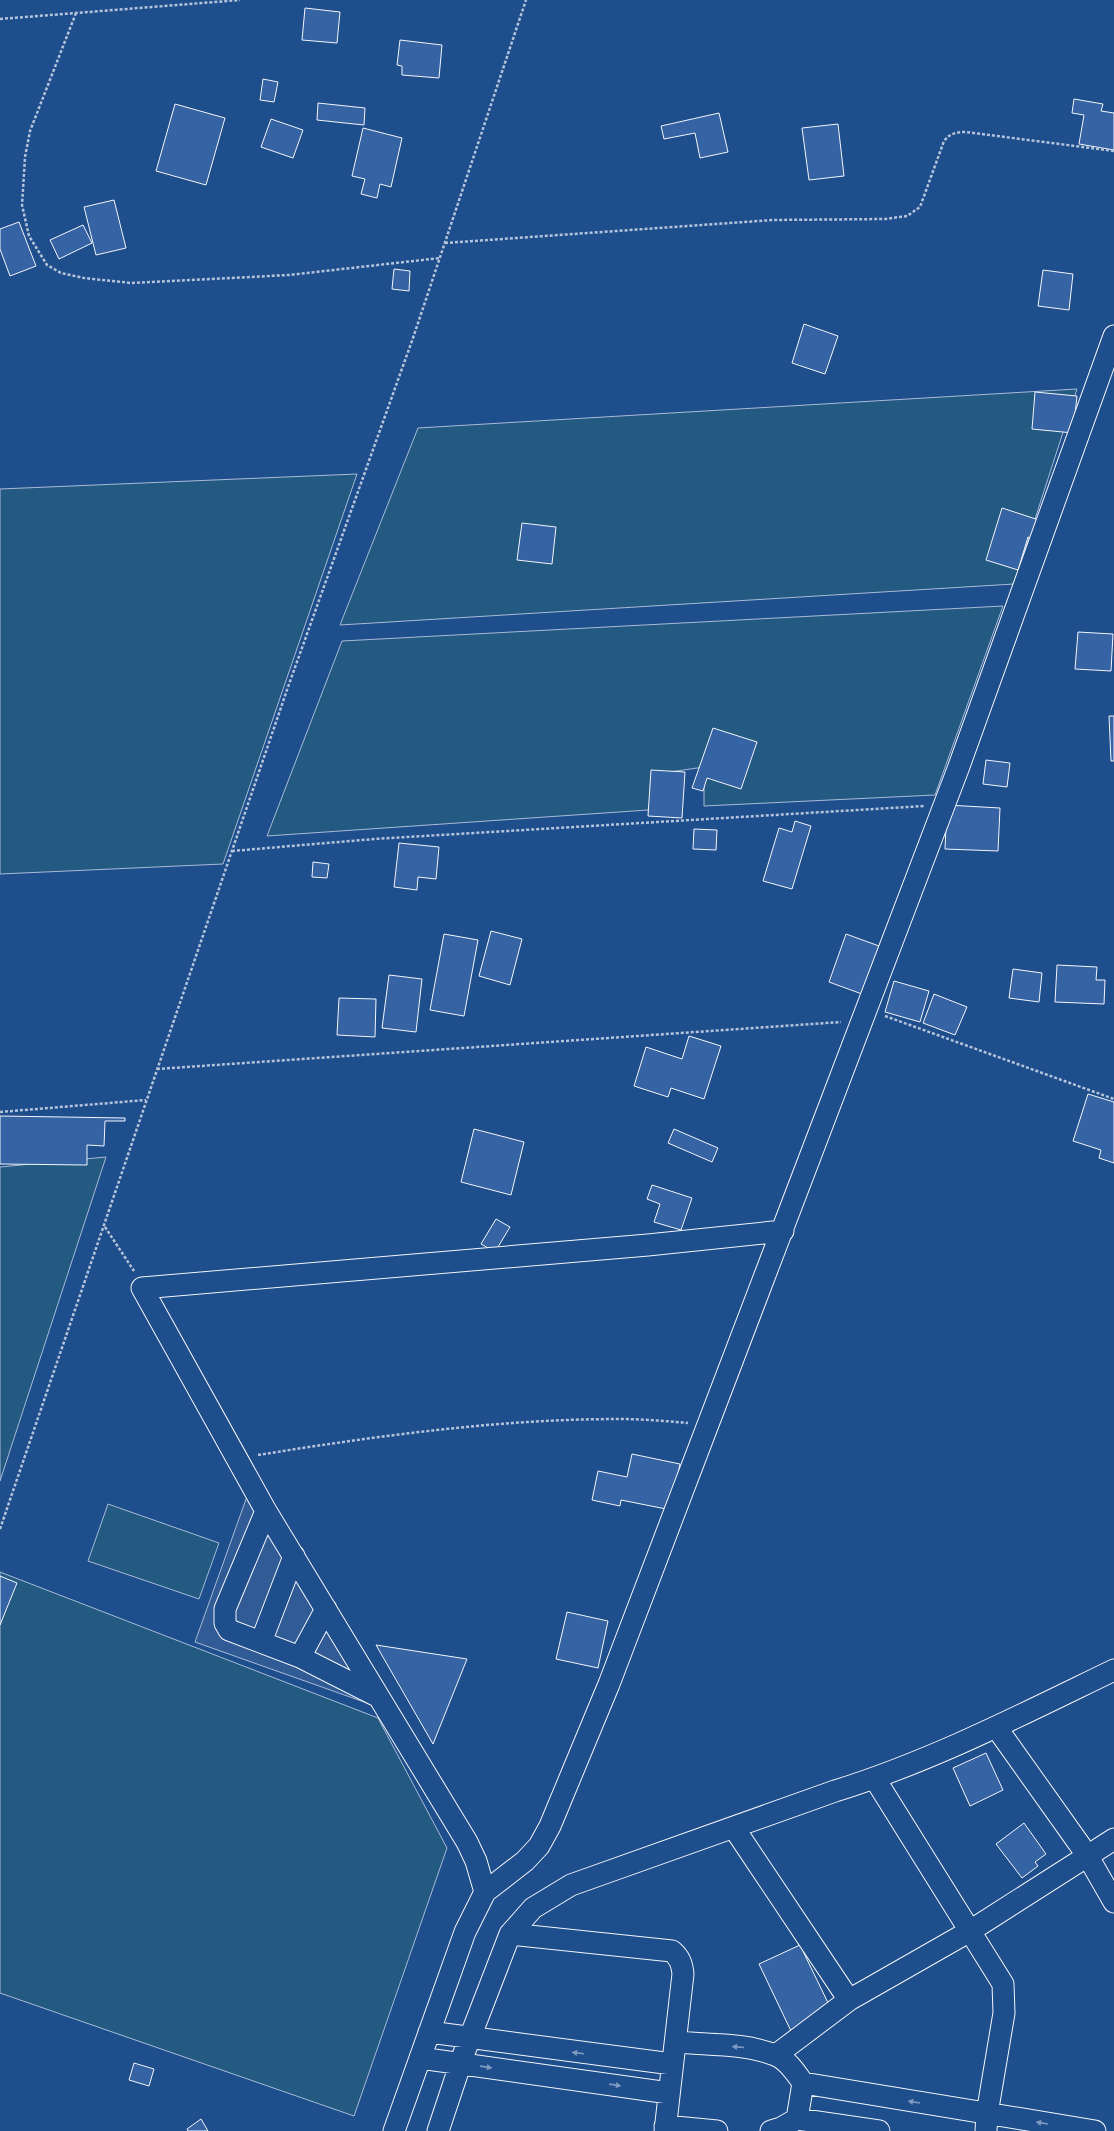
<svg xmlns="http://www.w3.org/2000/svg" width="1114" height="2131" font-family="Lora,serif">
	<rect width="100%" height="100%" fill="#1f4e8c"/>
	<path fill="#245a82" stroke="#a8bbd7" d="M1077,389L1014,584L340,625L418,428Z
		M357,474L223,864L0,874V489Z
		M1003,606L935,795L704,806V767L656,774L648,810L267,836L342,641Z
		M106,1157L0,1481V1167Z
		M108,1504L219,1543L199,1599L88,1561Z
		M0,1572L378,1718L447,1848L354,2116L0,1993Z"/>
	<path fill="#305b95" stroke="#a8bbd7" d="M250,1488L381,1708L195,1642Z"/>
	<path fill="#3563a3" stroke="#f2f6ff" d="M305,8L340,12L337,43L302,40Z
		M400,40L442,45L439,78L402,75V66L397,65Z
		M263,79L278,82L274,102L260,100Z
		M1074,99L1103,104L1101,111L1114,113V150L1079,144L1084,115L1072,113Z
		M318,103L365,108L364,125L317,120Z
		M175,104L225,118L206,185L156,171Z
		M719,113L728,152L700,158L695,133L664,139L661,126Z
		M271,119L303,130L293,158L261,147Z
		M838,124L844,176L809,180L802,128Z
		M363,128L402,138L391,187L380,184L377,198L361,194L365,179L352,176Z
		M114,200L126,248L96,255L84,207Z
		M19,222L36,266L10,276L0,249V229Z
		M83,225L92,243L59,259L50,240Z
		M394,269L410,271L409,291L392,289Z
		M1043,270L1073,274L1069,310L1038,306Z
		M804,324L838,336L825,374L792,363Z
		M1035,392L1077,396L1073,433L1032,429Z
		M1002,508L1042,521L1036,540L1028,537L1018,570L986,560Z
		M522,523L556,527L552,564L517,560Z
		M1078,632L1113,634L1111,671L1075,669Z
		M1109,716H1114V761H1111Z
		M713,728L757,742L741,789L707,778L703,791L692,788Z
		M986,760L1010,763L1007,787L983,784Z
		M651,770L685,772L682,818L648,816Z
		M947,805L1000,808L998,851L945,849Z
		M795,821L811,826L792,889L763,881L779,828L792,832Z
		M694,829L717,830L716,850L693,849Z
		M399,843L439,847L436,879L418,877L417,890L394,887Z
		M313,862L329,864L327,878L312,877Z
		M491,931L522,939L510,985L479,976Z
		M444,934L478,940L464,1016L430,1010Z
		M846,934L879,946L862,994L829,982Z
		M1057,965L1097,967L1096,980H1105L1104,1004L1055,1002Z
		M1013,969L1042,973L1039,1002L1009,998Z
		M389,975L422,979L416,1032L382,1028Z
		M894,981L929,991L920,1022L885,1012Z
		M934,994L967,1007L955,1035L923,1023Z
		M339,998L376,999L375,1037L337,1035Z
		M689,1036L721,1046L704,1099L671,1088L668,1097L634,1086L646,1047L682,1059Z
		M1088,1094L1114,1102V1163L1099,1158L1101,1150L1073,1141Z
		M0,1116L125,1118V1121H105L104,1146L87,1145V1165L0,1164Z
		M474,1129L524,1142L511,1195L461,1182Z
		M674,1129L718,1148L712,1162L668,1143Z
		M652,1185L692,1198L681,1230L654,1222L660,1204L647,1199Z
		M496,1219L510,1227L495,1252L481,1244Z
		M632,1454L680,1464L671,1510L621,1500L620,1506L592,1500L598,1471L627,1477Z
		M0,1576L17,1583L0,1625Z
		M567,1612L608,1621L598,1668L556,1659Z
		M376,1645L467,1659L433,1744Z
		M986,1753L1003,1790L970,1806L953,1768Z
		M1024,1823L1046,1854L1035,1862L1038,1866L1022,1878L996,1844Z
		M800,1945L832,2011L791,2031L759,1964Z
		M134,2063L154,2069L149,2086L129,2080Z
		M201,2119L208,2131H188L187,2129Z"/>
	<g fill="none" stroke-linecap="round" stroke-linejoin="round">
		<g stroke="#f2f6ff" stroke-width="23">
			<path id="minor" d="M266,1511L225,1609V1623L229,1630L300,1657L377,1696
				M261,1642L294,1556
				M300,1657L326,1609
				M996,1727L1087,1855L1114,1902
				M875,1779L1003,1984L1004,2013L987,2114L986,2131
				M734,1828L849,2000
				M485,1892L476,1861L467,1842L266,1511L142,1288L648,1245L783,1231
				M510,1934L672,1951C680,1958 682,1964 683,1974L665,2131
				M429,2032L672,2064
				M676,2042C708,2045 745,2043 775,2055C787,2059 796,2073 803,2083L1095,2131
				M776,2055L849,2000L970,1931L1114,1839
				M420,2058L669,2093
				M797,2119L803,2083
				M665,2126L717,2131
				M394,2131L465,1932L485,1892L525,1861L539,1846L550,1826L609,1684L958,769L1114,336
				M438,2131L464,2053L510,1934L533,1908L571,1885L835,1791C932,1761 1023,1714 1114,1670
				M771,2131L781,2128L797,2119L879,2131"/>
		</g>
		<path stroke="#b3c4dc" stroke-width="2.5" stroke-dasharray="3 2" stroke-linecap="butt" d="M76,13L30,131L25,157L22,205L29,236L47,265L61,273L84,278L131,283L289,275L440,258
			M0,19L240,0
			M445,243L773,220L885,219L907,216L920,207L944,141C950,133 957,132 966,132L1114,151
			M232,851L374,839L924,806
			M885,1016L1114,1099
			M157,1069L841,1022
			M0,1112L146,1100
			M105,1227L134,1271
			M258,1455C377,1436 498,1419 619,1419C642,1419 665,1421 688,1423
			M0,1529L288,687L413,338L526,0"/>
		<use href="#minor" stroke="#1f4e8c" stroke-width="21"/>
	</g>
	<defs><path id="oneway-solid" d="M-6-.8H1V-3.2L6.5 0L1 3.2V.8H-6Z"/></defs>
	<g fill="#7e9ac0">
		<use href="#oneway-solid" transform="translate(738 2047) rotate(-175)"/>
		<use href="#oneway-solid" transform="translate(578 2053) rotate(-173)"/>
		<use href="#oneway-solid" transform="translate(486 2067) rotate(8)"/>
		<use href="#oneway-solid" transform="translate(615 2085) rotate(8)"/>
		<use href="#oneway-solid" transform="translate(914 2102) rotate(-171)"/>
		<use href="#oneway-solid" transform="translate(1042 2123) rotate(-171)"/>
	</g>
</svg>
